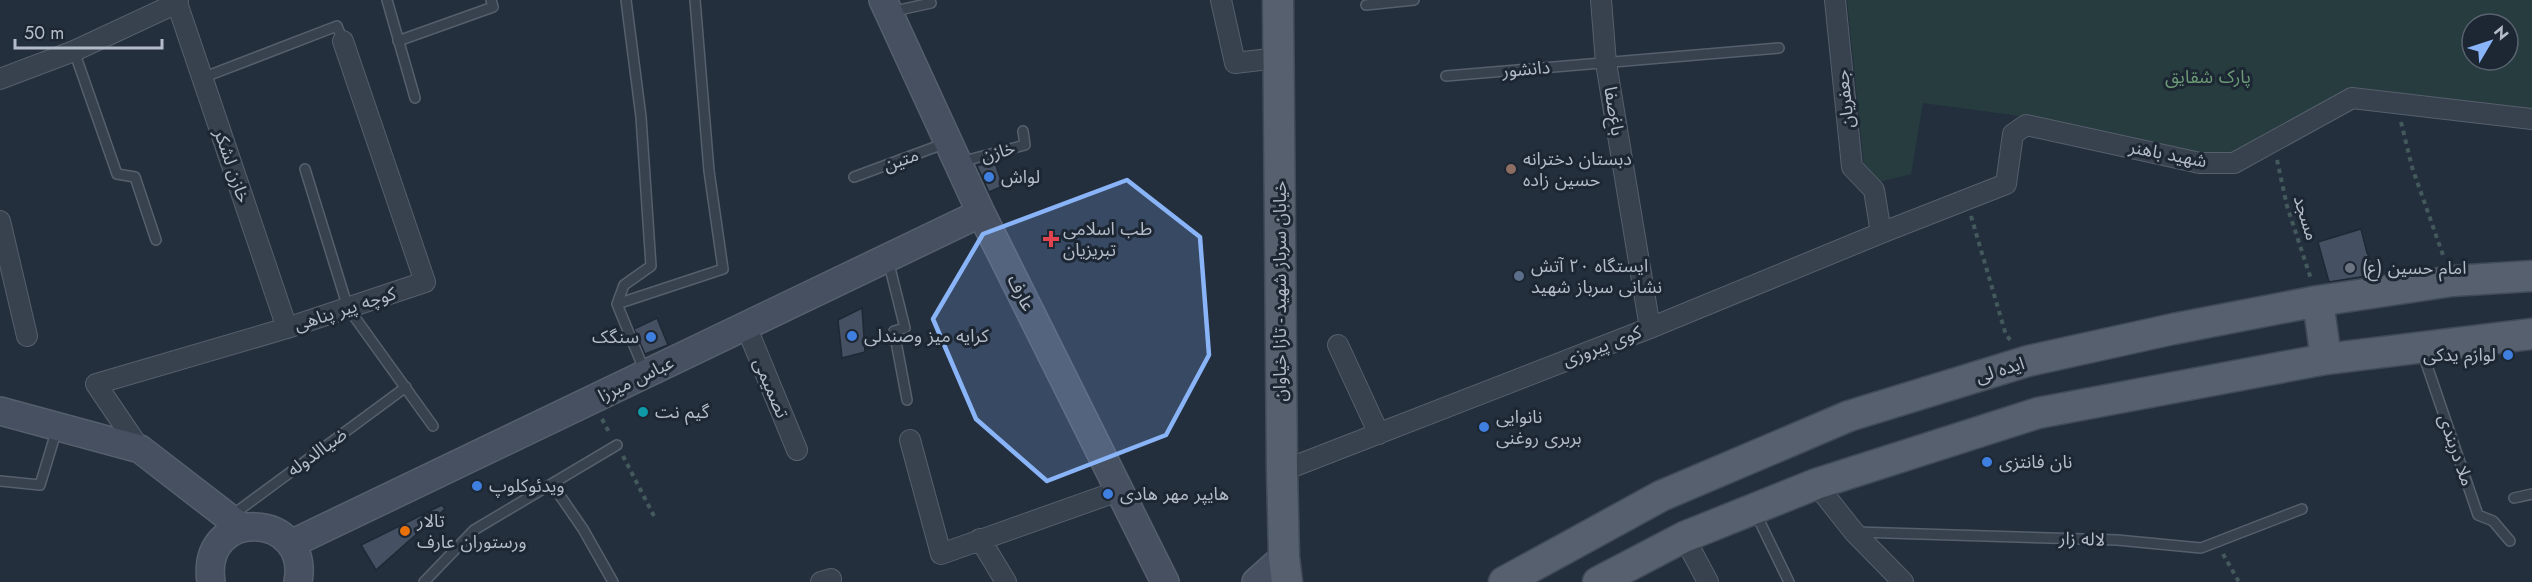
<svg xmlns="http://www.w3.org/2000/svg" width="2532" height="582" font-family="Jost,'Noto Sans Arabic',sans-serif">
	<rect width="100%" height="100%" fill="#242f3e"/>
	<path fill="#263c3f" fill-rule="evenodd" d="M1847,0H2532V110L2355,87L2235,154L2203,156L2013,115L1923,103L1911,174L1879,182L1864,166ZM2472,24H2508V60H2472Z"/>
	<path fill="#455162" stroke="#1f2835" stroke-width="1.5" d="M994,160L1003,186L989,192L977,166Z
		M2361,229L2367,253L2379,274L2329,282L2318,242Z
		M862,308L865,352L842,358L838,320Z
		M657,318L668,345L645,354L634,329Z
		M442,505L445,509L376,570L361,545Z"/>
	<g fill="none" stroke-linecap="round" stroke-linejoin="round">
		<g stroke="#565f6c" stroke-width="12">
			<path id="lane" d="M387,0L415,98
				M626,0L641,117L651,266L624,285L617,304L645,372
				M1366,5L1414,0
				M890,12L931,3
				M398,41L493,7L491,0
				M74,51L117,174L135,177L156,240
				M1446,76L1779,48
				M202,78L337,26L343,41
				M960,162L1025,145L1023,131
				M305,169L348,308L433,426
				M854,177L946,143
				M888,260L905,328L894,331L907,400
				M617,304L723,269L709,171L695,0
				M2422,351L2478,515L2493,521L2510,541
				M0,481L40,485L57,429
				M552,484L583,529L613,582
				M2514,498L2532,494
				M1756,514L1789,582
				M231,516L406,387
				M1856,532L2117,540L2201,548L2302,509
				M424,582L474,530L617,445"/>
		</g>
		<g stroke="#565f6c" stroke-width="22">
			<path id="street" d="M1221,0L1235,63L1278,58
				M1601,0L1606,63L1650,328
				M177,3L287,328
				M0,79L74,51L177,3L178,0
				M0,221L27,336
				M1881,233L2006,184L2013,134L2026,125L2200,163H2234L2352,98L2532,119
				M746,326L797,450
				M1338,345L1379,434
				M910,440L941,554L1121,490
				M140,449L96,384L287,328L425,282L343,41
				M1282,471L1650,328L1881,233L1874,190L1852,167L1835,0
				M1816,484L1854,532L1903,582
				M1684,537L1708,582
				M980,539L1006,582
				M821,582L831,579"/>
		</g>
		<g stroke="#565f6c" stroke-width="30">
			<path id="secondary" d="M883,0L981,213L1165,582
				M0,411L140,449L241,527
				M291,544L981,213
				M211,582C200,506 311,511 298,582
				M1256,582L1284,557"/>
		</g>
		<g stroke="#414a57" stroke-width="33">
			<path id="primary" d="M1278,0L1282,471L1284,557L1287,582
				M2318,301L2326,359
				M1504,582L1661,496L1849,416L2028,361L2173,329L2318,301L2452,281L2532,276
				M1598,582L1684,537L1816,484L2038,413L2326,359L2532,334"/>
		</g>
		<path stroke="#44595c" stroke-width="4" stroke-dasharray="4.5 4.5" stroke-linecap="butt" d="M2401,122L2412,167L2444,258
			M2277,160L2287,206L2311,279
			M1971,216L2006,335L2012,342
			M602,419L610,434
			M623,456L655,518
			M2223,554L2239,582"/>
		<use href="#lane" stroke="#38414e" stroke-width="9"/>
		<use href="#street" stroke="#38414e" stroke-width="20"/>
		<use href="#secondary" stroke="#465061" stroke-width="27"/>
		<use href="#primary" stroke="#56606e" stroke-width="30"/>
	</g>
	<path fill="#8ab4f8" fill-opacity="0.2" stroke="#8ab4f8" stroke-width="4.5" stroke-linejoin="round" d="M1127,180L1200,237L1209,355L1166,435L1047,481L976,419L933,319L983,234Z"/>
	<circle fill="#8d6e63" stroke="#1d2633" stroke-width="2" cx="1511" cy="169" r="6"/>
	<g fill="#3f7fe0" stroke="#1d2633" stroke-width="2">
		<circle cx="989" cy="177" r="6"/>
		<circle cx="852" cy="336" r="6"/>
		<circle cx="651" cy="337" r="6"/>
		<circle cx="2508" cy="355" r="6"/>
		<circle cx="1484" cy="427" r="6"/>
		<circle cx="1987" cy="462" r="6"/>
		<circle cx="477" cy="486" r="6"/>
		<circle cx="1108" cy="494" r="6"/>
	</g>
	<path fill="#e0444e" stroke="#1d2633" stroke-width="2" d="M1048 230h6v6h6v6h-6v6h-6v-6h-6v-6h6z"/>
	<circle fill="#6b7280" stroke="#1d2633" stroke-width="2" cx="2350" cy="268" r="6"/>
	<circle fill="#5c6f8a" stroke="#1d2633" stroke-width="2" cx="1519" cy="276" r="6"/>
	<circle fill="#0f9aa8" stroke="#1d2633" stroke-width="2" cx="643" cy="412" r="6"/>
	<circle fill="#e8710a" stroke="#1d2633" stroke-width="2" cx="405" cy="531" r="6"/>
	<g text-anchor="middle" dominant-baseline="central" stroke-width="6" stroke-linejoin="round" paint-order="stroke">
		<g font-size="18" fill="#b4bcc9" stroke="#1d2633">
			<text transform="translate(1526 69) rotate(-5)">دانشور</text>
			<text transform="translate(1845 99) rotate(-96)">جعفریان</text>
			<text transform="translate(1614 111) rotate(81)">باغ‌صفا</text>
			<text transform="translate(998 152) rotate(-15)">خازن</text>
			<text transform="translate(2168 154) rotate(11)">شهید باهنر</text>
			<text transform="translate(901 160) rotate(-20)">متین</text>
			<text transform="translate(232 166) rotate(71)">خازن لشکر</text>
			<text transform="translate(2306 218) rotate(73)">مسجد</text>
			<text transform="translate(1280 291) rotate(-90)">خیابان سرباز شهید - تازا خیاوان</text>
			<text transform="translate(1021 293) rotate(63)">عارف</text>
			<text transform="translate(345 309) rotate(-18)">کوچه پیر پناهی</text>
			<text transform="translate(1602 346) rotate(-21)">کوی پیروزی</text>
			<text transform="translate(2000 370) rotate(-17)">ایده لى</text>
			<text transform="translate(636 379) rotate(-26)">عباس میرزا</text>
			<text transform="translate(771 388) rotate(67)">تصمیمی</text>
			<text transform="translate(2456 450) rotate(71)">ملا دربندی</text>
			<text transform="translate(317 452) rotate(-36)">ضیاالدوله</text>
			<text transform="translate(2082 539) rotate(2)">لاله زار</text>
		</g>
		<g font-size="18" fill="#6b9a76" stroke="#1d2633">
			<text x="2208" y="77">پارک شقایق</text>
		</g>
		<g font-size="18" fill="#b4bcc9" stroke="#1d2633" text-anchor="start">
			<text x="1523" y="159">دبستان دخترانه<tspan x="1523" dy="21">حسین زاده</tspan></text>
			<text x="1001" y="177">لواش</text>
			<text x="1063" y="229">طب اسلامی<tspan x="1063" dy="21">تبریزیان</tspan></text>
			<text x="1531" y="266">ایستگاه ۲۰ آتش<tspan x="1531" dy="21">نشانی سرباز شهید</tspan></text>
			<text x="2362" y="268">امام حسین (ع)</text>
			<text x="864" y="336">کرایه میز وصندلی</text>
			<text x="639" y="337" text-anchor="end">سنگک</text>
			<text x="2496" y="355" text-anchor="end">لوازم یدکی</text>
			<text x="655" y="412">گیم نت</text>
			<text x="1496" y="417">نانوایی<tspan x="1496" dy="21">بربری روغنی</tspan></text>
			<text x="1999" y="462">نان فانتزی</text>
			<text x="489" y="486">ویدئوکلوپ</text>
			<text x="1120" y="494">هایپر مهر هادی</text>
			<text x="417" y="521">تالار<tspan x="417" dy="21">ورستوران عارف</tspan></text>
		</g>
	</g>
	<g transform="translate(2490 42) rotate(51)"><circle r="28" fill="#1d2633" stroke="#59626f" stroke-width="1.5"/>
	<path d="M0-4.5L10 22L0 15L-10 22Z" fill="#8ab4f8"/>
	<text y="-9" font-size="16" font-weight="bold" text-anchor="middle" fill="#b4bcc9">N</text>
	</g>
	<path d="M15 39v9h147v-9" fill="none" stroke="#b4bcc9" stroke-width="3"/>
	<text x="24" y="39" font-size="18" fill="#b4bcc9" stroke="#1d2633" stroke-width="4.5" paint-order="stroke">50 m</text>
</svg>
